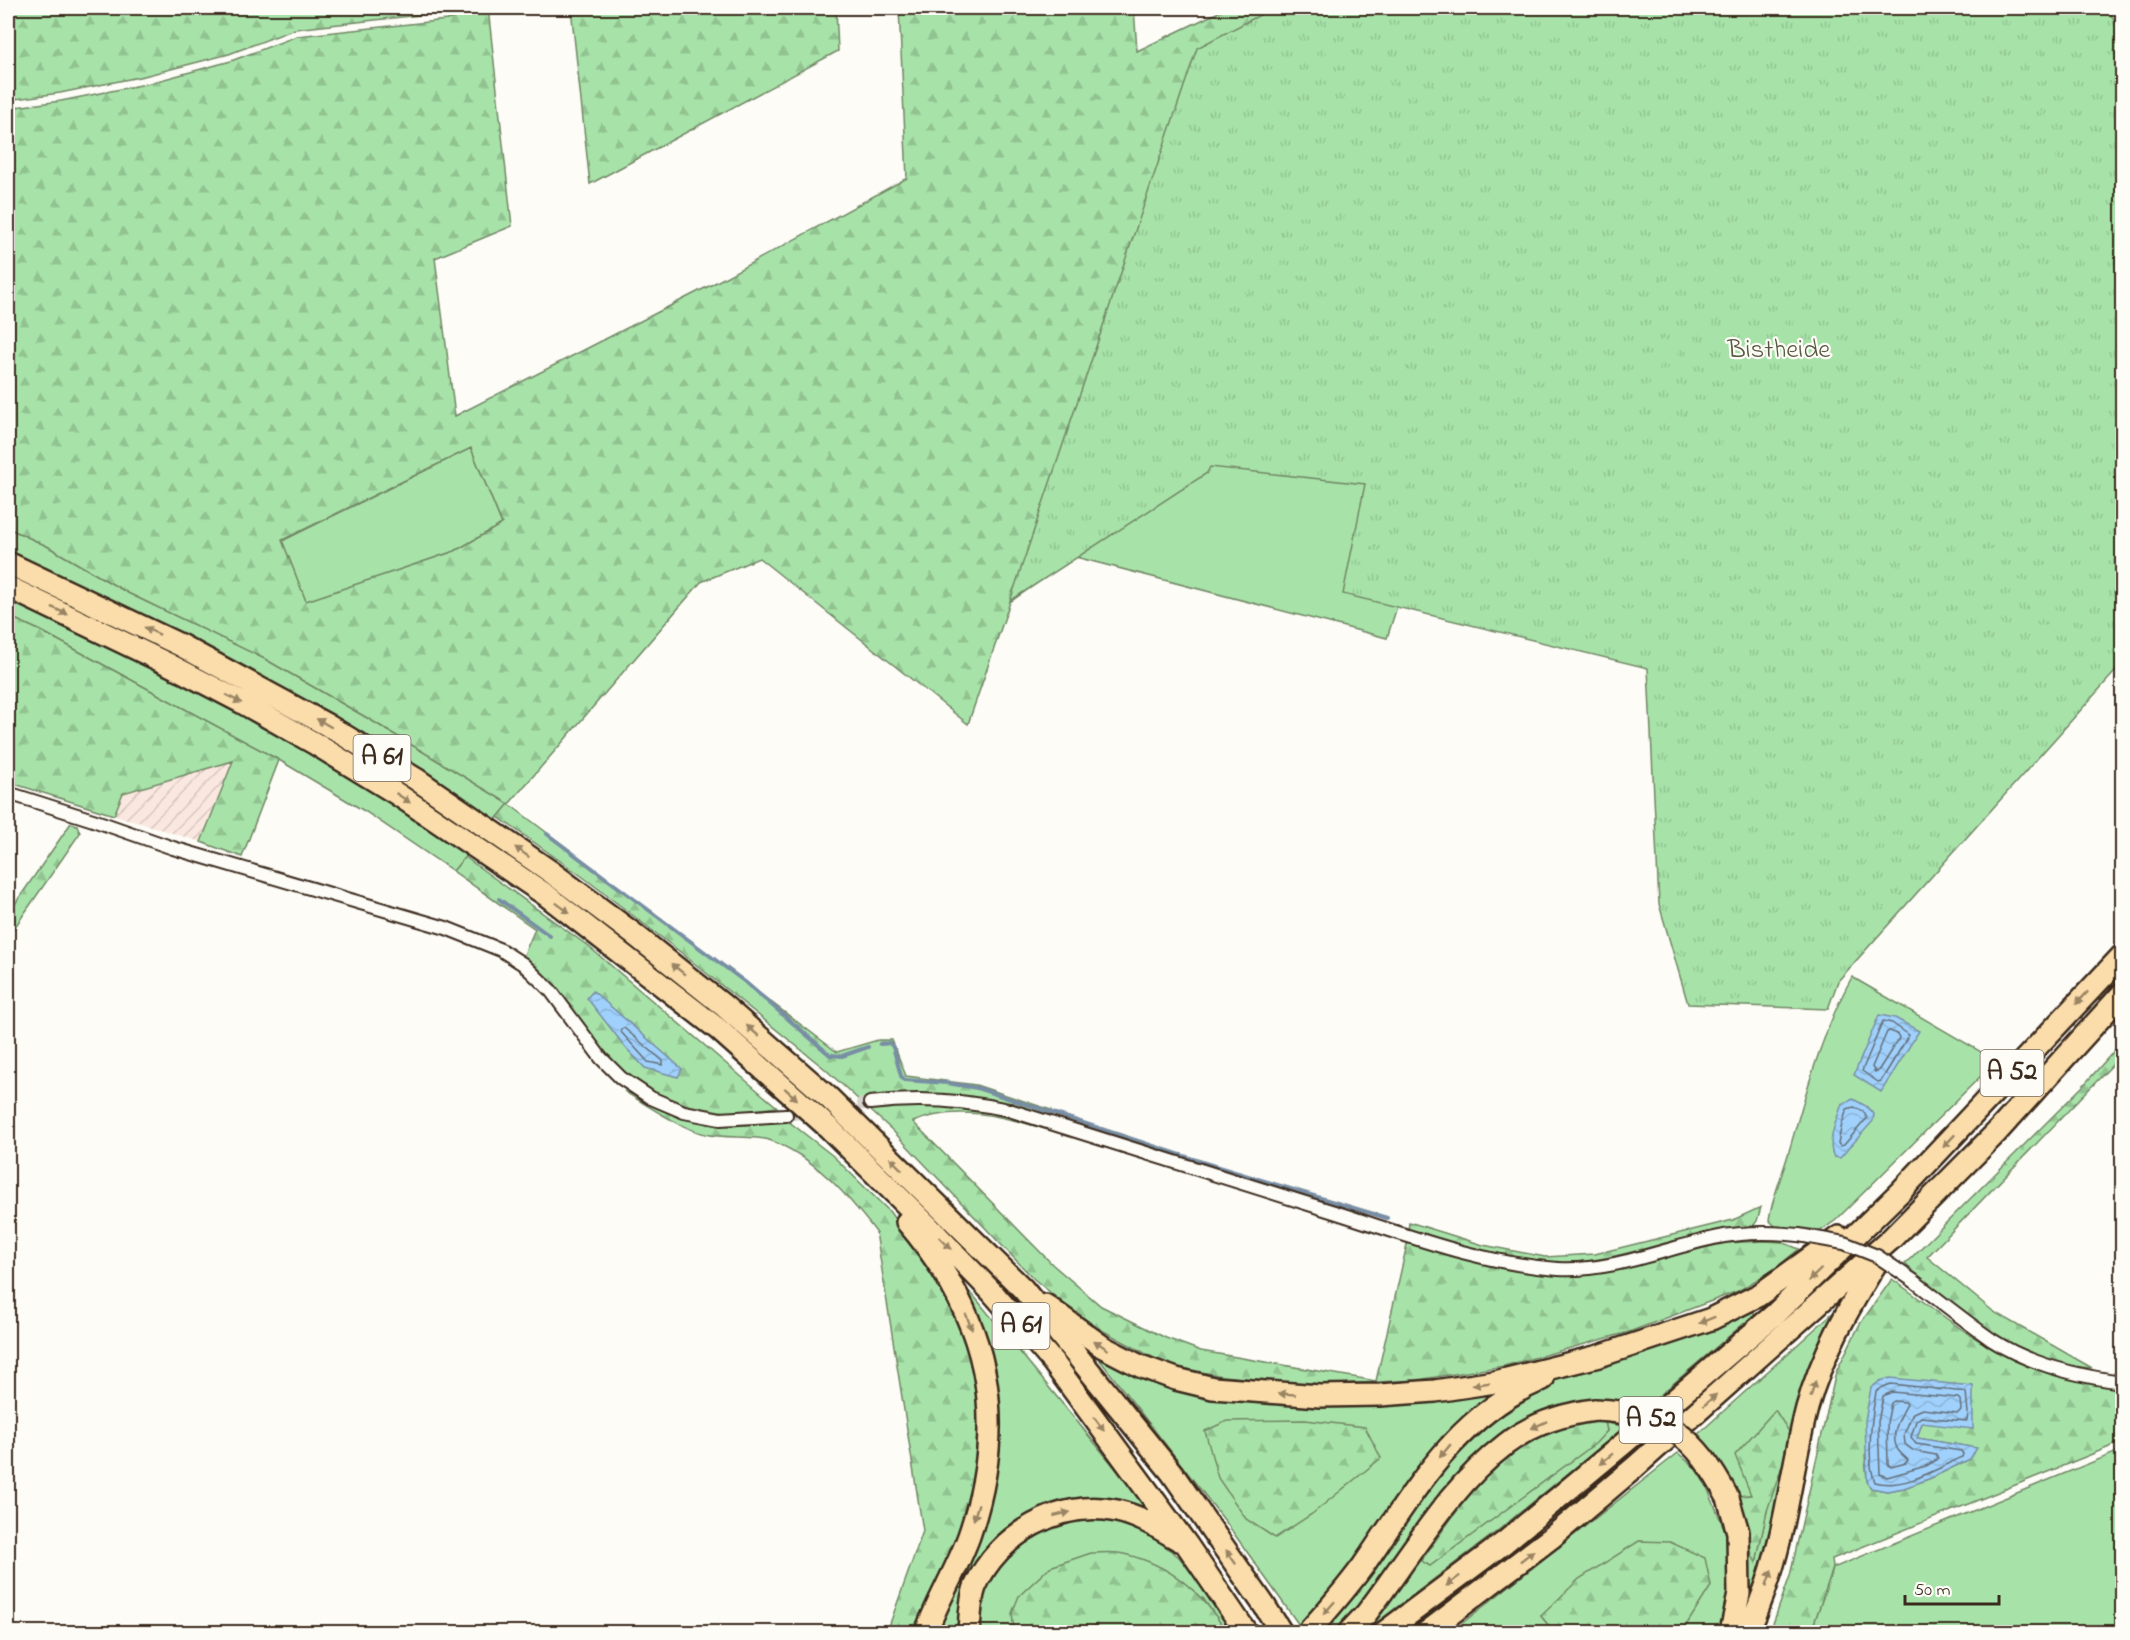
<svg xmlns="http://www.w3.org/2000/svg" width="2130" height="1640" font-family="'Indie Flower',sans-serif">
	<defs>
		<pattern id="industrial-furrows" width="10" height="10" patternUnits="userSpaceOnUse" patternTransform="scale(1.5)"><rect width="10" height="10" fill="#fae8e0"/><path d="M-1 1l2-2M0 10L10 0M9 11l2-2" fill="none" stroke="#d7c7c0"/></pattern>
		<pattern id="forest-firs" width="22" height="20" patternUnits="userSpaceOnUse" patternTransform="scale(1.5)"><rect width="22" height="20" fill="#a7e3a9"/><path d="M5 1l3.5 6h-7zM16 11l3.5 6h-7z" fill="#91c391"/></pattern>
		<pattern id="park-tufts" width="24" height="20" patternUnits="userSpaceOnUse" patternTransform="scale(1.5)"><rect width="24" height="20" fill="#a7e3a9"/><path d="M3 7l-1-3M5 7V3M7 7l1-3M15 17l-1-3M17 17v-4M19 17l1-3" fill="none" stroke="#91c391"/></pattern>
		<pattern id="water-waves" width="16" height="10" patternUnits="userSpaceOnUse" patternTransform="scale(1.5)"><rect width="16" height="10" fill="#a0d1fd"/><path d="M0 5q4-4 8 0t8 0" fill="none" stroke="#8bb4d8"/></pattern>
	</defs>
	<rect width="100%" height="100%" fill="#fdfcf7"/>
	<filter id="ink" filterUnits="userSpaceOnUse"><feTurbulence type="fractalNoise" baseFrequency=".0167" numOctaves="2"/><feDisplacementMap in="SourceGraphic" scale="12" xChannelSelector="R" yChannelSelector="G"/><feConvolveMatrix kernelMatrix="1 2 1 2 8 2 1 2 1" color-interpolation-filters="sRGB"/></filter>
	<g filter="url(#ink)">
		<path fill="url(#industrial-furrows)" d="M234,761L201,842L114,815L123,793Z"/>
		<path fill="#a7e3a9" stroke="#718664" stroke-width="1.5" fill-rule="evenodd" d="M1398,333L1403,588L1387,638L1076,557L1234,393Z
			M471,448L502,524L455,551L306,602L282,541Z
			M8,528L47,546L128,593L265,659L369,719L509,804L453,871L366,812L279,760L41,631L8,616Z
			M1852,977L1983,1053L1994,1063L1836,1220L1822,1230L1776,1227L1769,1220C1772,1199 1781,1178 1787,1158C1805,1097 1821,1033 1852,977Z
			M956,1280L973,1295L1163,1526L1098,1505L1004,1538L963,1632H933L996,1441Z
			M1837,1309L1816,1349L1804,1387L1763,1573L1740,1632L1738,1496L1728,1474L1697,1435ZM1751,1495L1767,1511L1756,1562L1738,1496Z
			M1751,1310L1755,1314L1647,1406L1615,1400L1595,1399L1562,1405L1542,1411L1506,1434L1403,1548L1347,1621L1336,1632H1313L1446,1455L1532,1390L1582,1368L1653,1349Z
			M1089,1346L1189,1389L1507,1385C1415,1446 1374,1549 1299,1625L1225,1521Z
			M1605,1422L1625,1427L1496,1532L1368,1629L1364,1632H1353L1427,1537L1489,1470L1465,1499L1421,1561L1607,1431Z
			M2122,1450V1632H1811L1833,1568Z
			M1678,1453L1695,1468L1706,1485L1726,1533L1731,1576L1721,1632H1682L1541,1616L1554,1632H1451Z
			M1081,1519L1123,1522L1153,1537L1179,1557L1203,1587L1231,1632H1226L1203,1598L1012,1626L1014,1632H978C976,1587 1006,1547 1045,1528C1055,1523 1070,1522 1081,1519Z"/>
		<path fill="url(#forest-firs)" stroke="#718664" stroke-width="1.5" fill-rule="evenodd" d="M8,8H461L446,12L295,29L229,54L144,76L60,93L8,100Z
			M488,8L512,226L435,258L455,416L711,285L907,178L899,8H1134L1137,51L1227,8H1605L1398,333L1010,602L968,724L759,558L701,582L509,804L837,1052L878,1040H892L906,1076L976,1085L1051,1110L1045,1129C1002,1116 956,1104 913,1122L1053,1265L1101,1306L1166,1338L1201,1351L1376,1381L1408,1240L1521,1271L1542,1273H1598L1725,1243L1765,1241L1782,1242L1799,1249L1773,1270L1738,1291L1629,1332L1504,1366L1417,1380L1320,1385L1222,1376L1167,1365L1096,1327L1063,1303L1034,1279L893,1131L825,1069L679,951L583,877L498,817L509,804L369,719L265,659L128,593L47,546L8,528V108L61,101L146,84L231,61L297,36L447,20ZM471,448L502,524L455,551L306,601L282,540Z
			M571,8H836L838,51L590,184Z
			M8,616L41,631L279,760L242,857L201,842L233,761L123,793L114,815L8,782Z
			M71,823L77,825L80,833L8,937V914Z
			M465,857L588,946L777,1107L730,1113L687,1105L664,1098L635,1082L613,1062L522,959L535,929L453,871Z
			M2122,1042V1055L1927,1257L1994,1312L2092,1368C2018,1365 1958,1311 1905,1264L2082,1087Z
			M624,1091L708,1123L732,1126L788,1121L833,1156L889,1211L930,1267L962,1327L979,1404V1456L967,1512L955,1549L914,1632H887L923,1531L876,1232C849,1197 813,1155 769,1140C754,1135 724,1139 705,1134C682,1129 645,1104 624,1091Z
			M1761,1207L1757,1221L1753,1226C1730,1232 1705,1234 1681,1239C1633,1251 1594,1266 1542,1262C1497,1259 1452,1244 1408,1232L1409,1222L1483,1245L1545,1257L1595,1254L1733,1220Z
			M1892,1279C1935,1309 1978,1346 2028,1366C2057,1378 2091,1384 2122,1388V1442L1832,1559L1833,1568L1811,1632H1770L1790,1576L1836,1372L1860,1324ZM1973,1386L1922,1423L1917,1438L1976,1448L1970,1459L1931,1478L1904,1488L1887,1491L1871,1488L1867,1481L1865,1455Z
			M1775,1410L1792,1436L1767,1511L1756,1563L1752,1555L1738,1496L1751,1495L1735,1455Z
			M1595,1419L1605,1422L1607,1431L1596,1443L1430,1566L1421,1561C1457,1511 1486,1462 1543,1433C1551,1429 1559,1423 1568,1421C1576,1419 1586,1419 1595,1419Z
			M1305,1420L1365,1427L1381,1458L1312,1514L1275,1538L1246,1519L1218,1478L1205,1431L1227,1421Z
			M1639,1541L1670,1542L1705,1558L1711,1586L1682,1632H1554L1541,1616L1579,1579Z
			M1091,1553C1102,1553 1114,1551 1124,1554C1169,1564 1204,1593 1226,1632H1014L1012,1613L1019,1596L1050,1567Z"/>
		<path fill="url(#park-tufts)" stroke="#718664" stroke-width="1.5" d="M1273,8H2106L2122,30V664L1838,981L1828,1009L1688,1004L1659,904L1648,668L1343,594L1365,484L1210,467L1207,473L1010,601L1197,48Z"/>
		<path fill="url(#water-waves)" stroke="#788ea4" stroke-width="1.5" d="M593,991L682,1069L678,1077L645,1068L626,1048L587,998Z
			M1879,1015L1895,1018L1919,1031L1881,1092L1854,1075Z
			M1853,1099L1866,1106L1874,1114L1873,1121L1840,1158L1834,1157C1826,1143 1837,1118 1842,1104Z
			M1890,1378L1973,1386V1429L1922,1423L1917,1438L1977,1448L1970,1459L1931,1478L1904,1488L1887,1491L1871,1488L1867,1481L1865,1421L1871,1388L1880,1381Z"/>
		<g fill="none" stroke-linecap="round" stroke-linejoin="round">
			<path stroke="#636d77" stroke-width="1.5" d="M1883,1021L1892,1023L1909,1035L1881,1081L1878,1082L1862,1071Z
				M624,1028L663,1061V1065L648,1062L621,1032V1029Z
				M1890,1031L1898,1035L1899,1038L1878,1071L1875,1072L1872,1067L1887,1032Z
				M1854,1107L1863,1111L1867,1118L1844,1145L1840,1146L1838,1143L1842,1124L1847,1109Z
				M1891,1384L1966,1392L1968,1413L1967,1421L1921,1417L1916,1421L1911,1437L1916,1444L1961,1451L1963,1454L1962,1457C1937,1469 1903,1490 1875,1482C1866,1460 1872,1415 1876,1392L1883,1387Z
				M1892,1392L1958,1398L1960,1400L1961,1410L1958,1413L1922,1409L1913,1413L1904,1434L1905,1444L1914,1451L1936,1455L1938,1459L1926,1466L1887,1477L1880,1474L1878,1422L1883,1396Z
				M1894,1401L1905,1402L1907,1404C1900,1417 1889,1435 1898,1450C1901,1454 1905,1457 1908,1460L1906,1463L1891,1467L1888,1464L1887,1423L1891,1403Z"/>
			<path stroke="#788ea4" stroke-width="4" d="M547,834L745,982L830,1055L842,1056L868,1047
				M499,899L550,936
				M880,1044L890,1043L893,1047L901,1076L904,1080L947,1083L977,1088L1205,1163L1387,1218"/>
			<path stroke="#d6d2cc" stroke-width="12" stroke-dasharray="12 6" stroke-linecap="butt" d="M786,1115L870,1103"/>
			<g stroke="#3b2a1e" stroke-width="16">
				<path id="minor" d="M8,793L93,820L173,848L446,928L501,950L523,964L551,991L601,1058L621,1078L651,1098L684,1112L720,1119L786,1115
					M870,1103C917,1097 964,1100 1009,1110C1118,1144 1226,1178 1334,1212C1407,1235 1482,1264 1558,1269C1611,1272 1663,1249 1714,1238C1742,1232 1770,1232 1799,1235
					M1914,1281C1940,1301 1965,1321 1992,1340C2030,1365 2078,1376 2122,1382"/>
			</g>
			<g stroke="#3b2a1e" stroke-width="26">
				<path id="motorway" d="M8,563L180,645L327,725L416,779L551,872L635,935L724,1006L829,1098L1023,1289L1172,1473L1264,1605L1281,1632
					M8,587L170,665L243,703L314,743L397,794L546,895L718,1029L829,1128L927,1225L992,1292L1053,1362L1187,1545L1246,1632
					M907,1222C988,1317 1010,1417 969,1536C957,1569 938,1600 926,1632
					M1045,1305L1103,1347L1140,1366L1176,1379L1213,1388L1320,1396L1380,1395L1435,1391L1495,1382L1599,1356L1711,1319L1759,1295L1839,1237
					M1728,1498L1738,1532L1739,1594L1731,1632
					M969,1632C970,1618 970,1601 975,1587C998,1534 1060,1499 1117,1511C1140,1516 1159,1528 1179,1540
					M1308,1632C1327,1611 1346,1589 1363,1566C1414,1492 1456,1415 1543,1379
					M1349,1632L1366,1614C1410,1557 1448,1488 1506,1444C1532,1424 1563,1414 1595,1410
					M1385,1632L1505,1542L1623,1444L1774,1315L1902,1190L2122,956
					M1427,1632L1551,1538L1635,1467L1891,1239L1997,1132L2122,994
					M1747,1632C1754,1621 1758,1608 1763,1595C1786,1534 1791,1470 1807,1408C1822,1354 1849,1307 1878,1260"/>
			</g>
			<use href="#minor" stroke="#fdfcf7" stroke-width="12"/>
			<use href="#motorway" stroke="#faddab" stroke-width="21"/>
			<g stroke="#3b2a1e" stroke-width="16" stroke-linecap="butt">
				<path id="minor-bridge" d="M1799,1235L1844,1243L1877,1256L1914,1281"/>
			</g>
			<g stroke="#3b2a1e" stroke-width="26" stroke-linecap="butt">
				<path id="motorway-bridge" d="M1595,1410C1667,1413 1695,1436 1728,1498"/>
			</g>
			<use href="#minor-bridge" stroke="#fdfcf7" stroke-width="12"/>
			<use href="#motorway-bridge" stroke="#faddab" stroke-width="21"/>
		</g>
		<defs><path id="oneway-solid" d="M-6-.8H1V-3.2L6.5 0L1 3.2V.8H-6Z" transform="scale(1.5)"/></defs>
		<g fill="#9a8464">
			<use href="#oneway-solid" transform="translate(60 611) rotate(26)"/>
			<use href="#oneway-solid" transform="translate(152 631) rotate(-154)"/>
			<use href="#oneway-solid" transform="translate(234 699) rotate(28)"/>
			<use href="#oneway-solid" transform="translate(324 723) rotate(-150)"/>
			<use href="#oneway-solid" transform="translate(403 798) rotate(34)"/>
			<use href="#oneway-solid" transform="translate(522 852) rotate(-145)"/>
			<use href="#oneway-solid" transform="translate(563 908) rotate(37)"/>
			<use href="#oneway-solid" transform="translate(678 969) rotate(-141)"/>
			<use href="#oneway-solid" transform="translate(2082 998) rotate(133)"/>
			<use href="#oneway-solid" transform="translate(753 1031) rotate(-139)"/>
			<use href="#oneway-solid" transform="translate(791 1094) rotate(42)"/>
			<use href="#oneway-solid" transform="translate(1949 1141) rotate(133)"/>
			<use href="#oneway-solid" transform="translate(896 1164) rotate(-135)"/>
			<use href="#oneway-solid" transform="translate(945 1243) rotate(46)"/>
			<use href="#oneway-solid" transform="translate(1815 1275) rotate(136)"/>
			<use href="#oneway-solid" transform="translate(1707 1320) rotate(158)"/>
			<use href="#oneway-solid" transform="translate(969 1322) rotate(69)"/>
			<use href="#oneway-solid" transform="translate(1101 1345) rotate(-147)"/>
			<use href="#oneway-solid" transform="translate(1481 1384) rotate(171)"/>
			<use href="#oneway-solid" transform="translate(1813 1389) rotate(-73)"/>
			<use href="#oneway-solid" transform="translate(1287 1394) rotate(-177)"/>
			<use href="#oneway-solid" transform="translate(1710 1400) rotate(-42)"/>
			<use href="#oneway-solid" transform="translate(1099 1424) rotate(54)"/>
			<use href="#oneway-solid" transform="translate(1539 1425) rotate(155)"/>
			<use href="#oneway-solid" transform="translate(1445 1451) rotate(130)"/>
			<use href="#oneway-solid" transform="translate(1606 1459) rotate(141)"/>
			<use href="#oneway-solid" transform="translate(976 1512) rotate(106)"/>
			<use href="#oneway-solid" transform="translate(1062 1514) rotate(-14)"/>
			<use href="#oneway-solid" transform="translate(1527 1556) rotate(-38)"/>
			<use href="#oneway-solid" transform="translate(1231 1557) rotate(-125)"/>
			<use href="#oneway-solid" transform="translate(1769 1578) rotate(-71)"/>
			<use href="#oneway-solid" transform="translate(1453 1581) rotate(143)"/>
			<use href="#oneway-solid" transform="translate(1329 1608) rotate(132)"/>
		</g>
	</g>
	<g text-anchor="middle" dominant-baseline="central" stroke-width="4.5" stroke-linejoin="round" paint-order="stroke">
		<g fill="#fdfcf7" stroke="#75695f" stroke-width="1.5">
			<rect x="353.5" y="735" width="57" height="46" rx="4.5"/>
			<rect x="1980.5" y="1050" width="63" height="46" rx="4.5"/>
			<rect x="992.5" y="1303" width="57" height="46" rx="4.5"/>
			<rect x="1619.5" y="1397" width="63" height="46" rx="4.5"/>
		</g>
		<g font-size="26" font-weight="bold" fill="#3b2a1e">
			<text x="382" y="758">A 61</text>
			<text x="2012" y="1073">A 52</text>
			<text x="1021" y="1326">A 61</text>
			<text x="1651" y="1420">A 52</text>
		</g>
		<g font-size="27" fill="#565841" stroke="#fdfcf7">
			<text x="1779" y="350">Bistheide</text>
		</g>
	</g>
	<rect width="2130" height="1640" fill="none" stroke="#fdfcf7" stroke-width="30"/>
	<rect x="15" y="15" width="2100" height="1610" fill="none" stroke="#3b2a1e" stroke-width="2" filter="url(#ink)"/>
	<path d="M1905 1595v9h94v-9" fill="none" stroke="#3b2a1e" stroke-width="3"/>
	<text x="1914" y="1595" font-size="18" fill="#3b2a1e" stroke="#fdfcf7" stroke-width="4.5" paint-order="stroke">50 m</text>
</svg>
